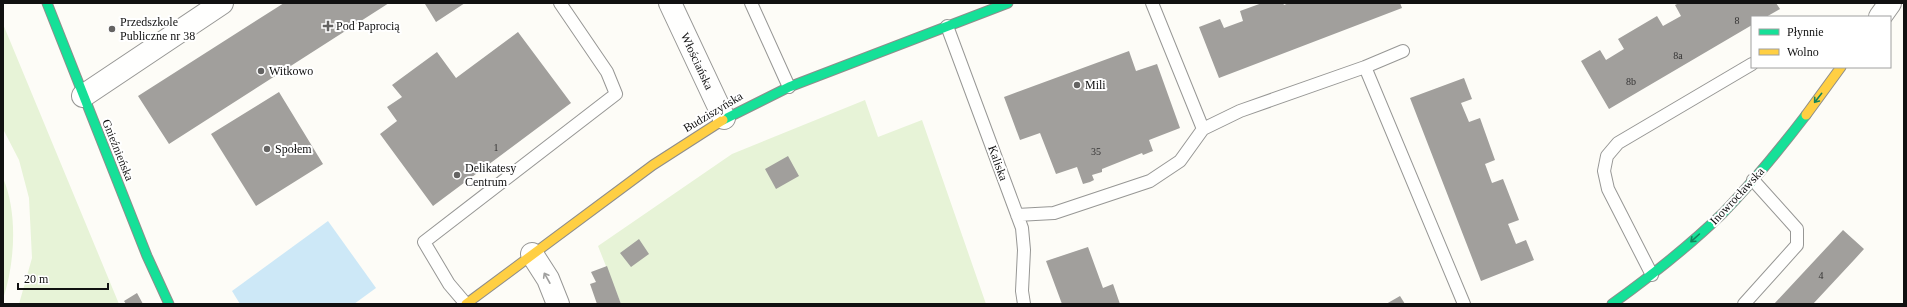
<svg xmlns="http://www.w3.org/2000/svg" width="1907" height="307" font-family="'Times New Roman',serif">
	<rect width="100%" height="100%" fill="#fdfcf7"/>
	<path fill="#e7f3d7" d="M3,24L119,304H19L32,258L29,198L19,160L3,129Z
		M865,100L878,137L922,120L986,304H621L598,246L732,154Z
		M3,178C18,213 15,263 3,299Z"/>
	<path fill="#cde8f7" d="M328,221L376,288L354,304H240L232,291Z"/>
	<path fill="#a19f9c" d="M284,3H389L169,144L138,96Z
		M426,3H465L436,22L425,4Z
		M1262,3H1283L1284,5L1289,3H1400L1402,8L1219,78L1199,27L1220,19L1224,28L1243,21L1240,11Z
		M1679,3H1776L1780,9L1766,17H1752V25L1609,109L1581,61L1600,50L1606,60L1624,49L1618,39L1657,16L1663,26L1681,16L1675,5Z
		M518,32L571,103L433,206L380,134L397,121L387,107L402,97L392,85L437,52L456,78Z
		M1129,51L1136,71L1157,64L1180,128L1149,140L1153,151L1143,155L1142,153L1102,169V172L1092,175L1094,180L1090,182L1083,184L1077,167L1056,174L1040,133L1020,140L1004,97Z
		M1464,78L1472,99L1461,103L1469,122L1480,118L1495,160L1485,164L1492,183L1503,179L1519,220L1508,224L1516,244L1526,240L1534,260L1481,281L1410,98Z
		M279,92L323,164L256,206L211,134Z
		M788,156L799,176L776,189L765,169Z
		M1843,230L1864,249L1854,260L1813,304H1774Z
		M639,239L649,254L631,267L620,253Z
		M1088,247L1103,288L1113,284L1120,304H1062L1046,261Z
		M607,266L621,304H597L590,284L596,282L591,272Z
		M137,293L143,304H126L124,301Z
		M1400,296L1405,304H1386Z"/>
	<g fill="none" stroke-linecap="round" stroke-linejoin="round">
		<g stroke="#979795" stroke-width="14">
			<path id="lane" d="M751,3L789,87
				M1152,3L1203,129L1240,111L1365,67L1464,304
				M947,26L1022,228L1024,250L1022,291L1024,304
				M1365,67L1403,51
				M1017,215L1054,213L1150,181L1180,161L1203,129
				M1652,275L1608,189L1604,171L1607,156L1618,143L1752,64
				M466,304L449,284L424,242L616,94L607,72L560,3
				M1744,304L1797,245V229L1753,180"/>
		</g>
		<g stroke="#979795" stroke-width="24">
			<path id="street" d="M670,3L724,118
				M1880,17L1890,3
				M83,96L222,3
				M532,254L548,279L558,304"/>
		</g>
		<g stroke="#8e8d8b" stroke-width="11">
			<path id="fast" d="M47,3L147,256L169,304
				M723,120L789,87L1008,3
				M1612,304C1651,276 1689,246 1723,213C1753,182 1780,149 1806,115"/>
		</g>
		<g stroke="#8e8d8b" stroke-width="11">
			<path id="slow" d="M1806,115L1841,67
				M466,304L653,165L723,120"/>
		</g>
		<use href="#lane" stroke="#fffffe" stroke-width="12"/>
		<use href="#street" stroke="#fffffe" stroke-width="22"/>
		<use href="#fast" stroke="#16e098" stroke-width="9"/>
		<use href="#slow" stroke="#ffcf43" stroke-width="9"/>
	</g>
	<defs><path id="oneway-shaft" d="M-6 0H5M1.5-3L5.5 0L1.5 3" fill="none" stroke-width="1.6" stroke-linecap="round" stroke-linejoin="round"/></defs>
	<g stroke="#14835b">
		<use href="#oneway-shaft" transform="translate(1818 98) rotate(128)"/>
		<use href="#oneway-shaft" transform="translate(1695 238) rotate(138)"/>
	</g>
	<use stroke="#a0a09f" href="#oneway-shaft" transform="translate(547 278) rotate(-119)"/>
	<g fill="#646362" stroke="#fff" stroke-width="1.5">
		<path d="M326 20h4v4h4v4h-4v4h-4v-4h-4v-4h4z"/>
		<circle cx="112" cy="29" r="4"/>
		<circle cx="261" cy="71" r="4"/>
		<circle cx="1077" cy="85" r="4"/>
		<circle cx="267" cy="149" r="4"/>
		<circle cx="457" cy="175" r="4"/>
	</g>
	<g text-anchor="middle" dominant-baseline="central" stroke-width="4" stroke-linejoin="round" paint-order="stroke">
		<g font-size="10" fill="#353434">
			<text x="1737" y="20">8</text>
			<text x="1678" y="55">8a</text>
			<text x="1631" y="81">8b</text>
			<text x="496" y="147">1</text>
			<text x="1096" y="151">35</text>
			<text x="1821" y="275">4</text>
		</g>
		<g font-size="12" fill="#111" stroke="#fff" text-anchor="start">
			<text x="120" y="22">Przedszkole<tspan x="120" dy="14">Publiczne nr 38</tspan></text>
			<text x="336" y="26">Pod Paprocią</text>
			<text x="269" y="71">Witkowo</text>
			<text x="1085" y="85">Mili</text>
			<text x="275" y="149">Społem</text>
			<text x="465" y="168">Delikatesy<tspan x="465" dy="14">Centrum</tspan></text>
		</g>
		<g font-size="12" fill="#111" stroke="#fff">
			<text transform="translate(697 61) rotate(65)">Włościańska</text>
			<text transform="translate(713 112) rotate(-31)">Budziszyńska</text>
			<text transform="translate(118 150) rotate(68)">Gnieźnieńska</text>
			<text transform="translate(998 163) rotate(70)">Kaliska</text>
			<text transform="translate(1737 196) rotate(-47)">Inowrocławska</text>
		</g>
	</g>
	<rect width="1907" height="307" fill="none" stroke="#111111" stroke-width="8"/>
	<rect x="1751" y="16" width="140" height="52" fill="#ffffff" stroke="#a0a0a0"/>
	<rect x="1759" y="29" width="20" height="6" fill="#16e098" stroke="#a0a0a0"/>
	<text x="1787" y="36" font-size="12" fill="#111111">Płynnie</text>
	<rect x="1759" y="49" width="20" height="6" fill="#ffcf43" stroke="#a0a0a0"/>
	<text x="1787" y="56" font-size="12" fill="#111111">Wolno</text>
	<path d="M18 283v6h90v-6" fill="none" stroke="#111111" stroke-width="2"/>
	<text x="24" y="283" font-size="12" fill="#111111" stroke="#ffffff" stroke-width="3" paint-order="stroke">20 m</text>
</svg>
